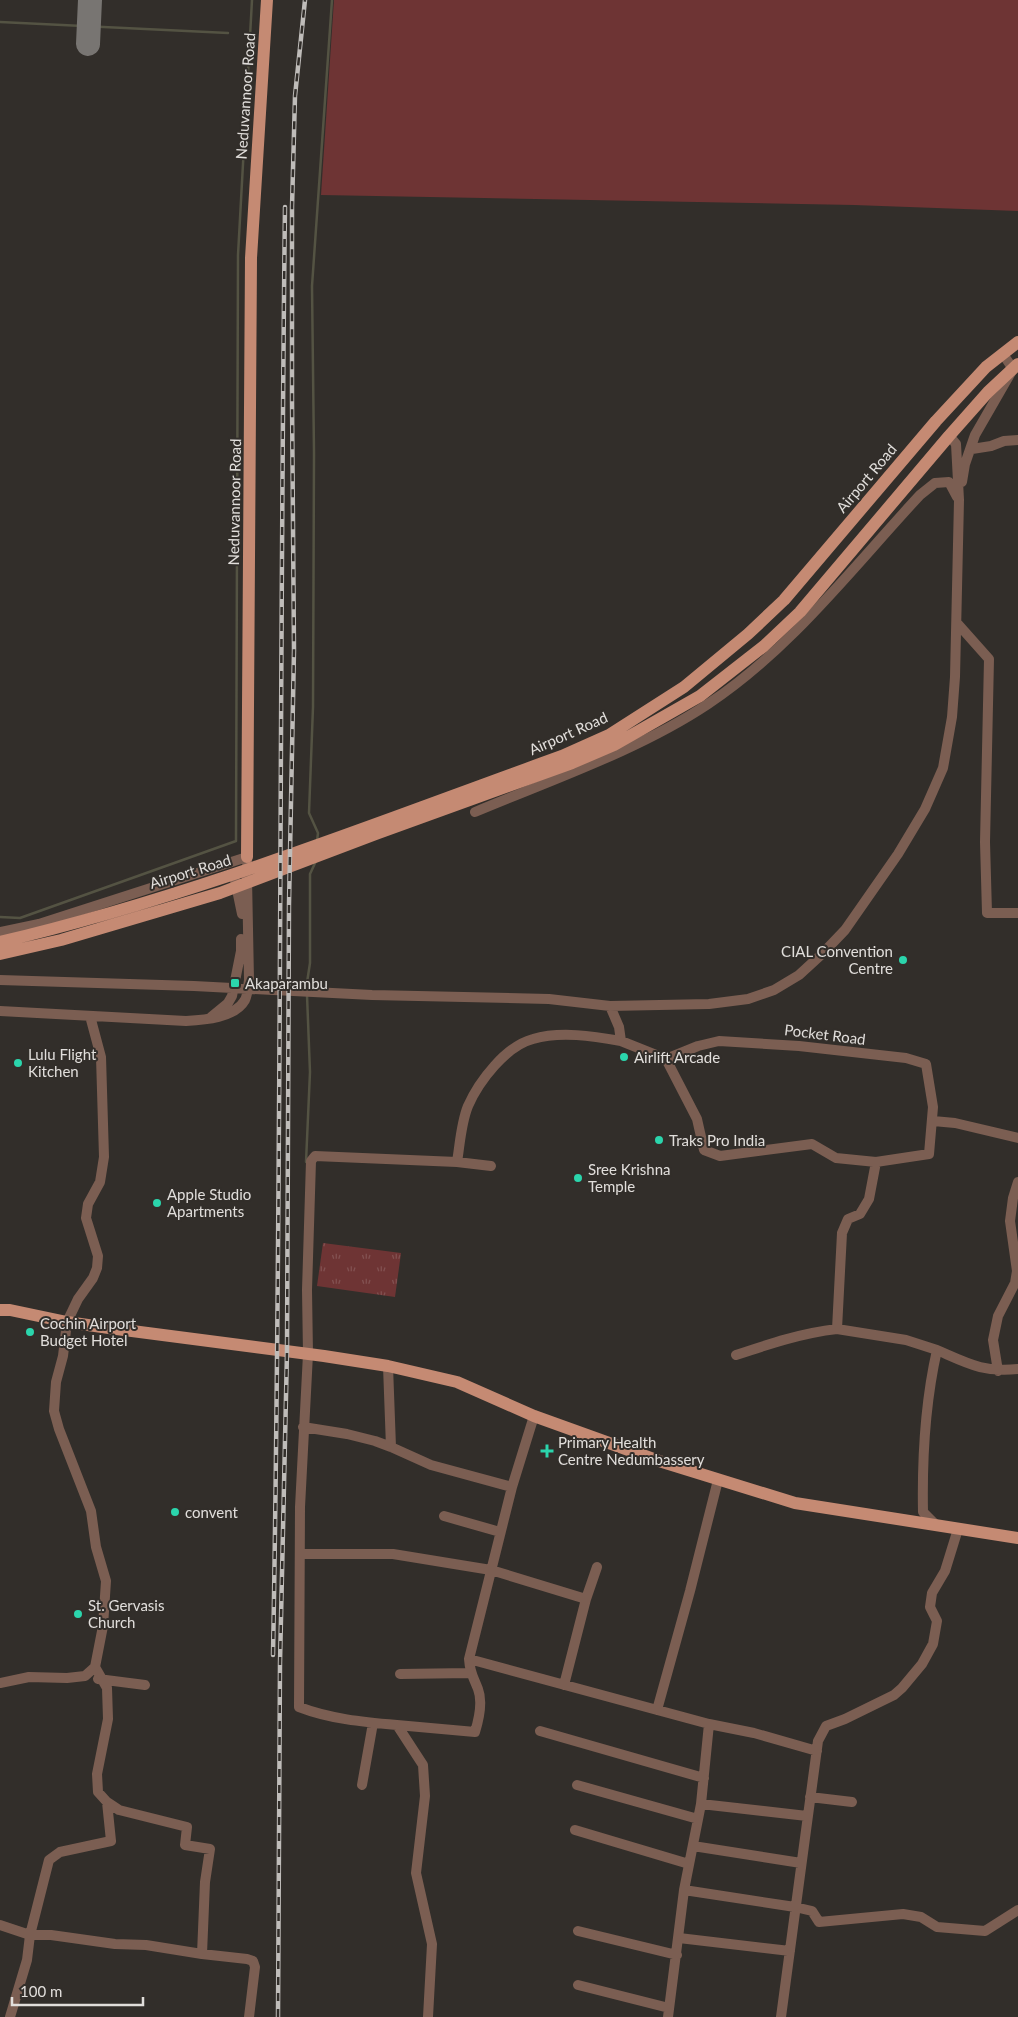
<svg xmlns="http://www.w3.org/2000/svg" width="1018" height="2017" font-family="Lato,sans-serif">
	<defs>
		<pattern id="park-tufts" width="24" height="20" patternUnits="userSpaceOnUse" patternTransform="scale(1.25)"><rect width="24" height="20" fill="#6e3434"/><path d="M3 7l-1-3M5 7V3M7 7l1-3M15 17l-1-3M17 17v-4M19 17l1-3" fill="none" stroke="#825151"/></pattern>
	</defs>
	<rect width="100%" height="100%" fill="#322e2a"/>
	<path fill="#6e3434" d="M334,0H1018V211L854,205L321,195Z"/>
	<path fill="url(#park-tufts)" d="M323,1243L401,1253L395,1297L317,1286Z"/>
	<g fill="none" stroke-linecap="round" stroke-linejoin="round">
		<path stroke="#545343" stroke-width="2.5" d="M0,22L228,33
			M317,841L318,833L309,813L313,707L314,453L312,286L332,0
			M0,917L20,918L236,841L238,255L252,0
			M306,989L310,963V874L316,861
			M306,1162L310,1072L307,995"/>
		<path stroke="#787572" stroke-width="24" d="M88,44L90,0"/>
		<path stroke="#7b5e52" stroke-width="10" d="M972,449L991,446L1004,441L1018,440
			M962,482L965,464L975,435L1013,369L1003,354
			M957,623L989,659L985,842L987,913H1018
			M475,812C551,780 639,750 708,704C791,649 853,567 920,495L935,483L949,482L957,497
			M235,880L242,914
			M0,932L39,924L247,857V863
			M0,980L194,986L372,995L549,999L610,1006L709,1004L748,999L774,990L799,975L823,953L845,930L898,854L925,809L943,768L952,717L955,677L959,500L956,444L951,438H947
			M610,1006L619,1027L621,1041L666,1059L697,1119L704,1150L720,1156L812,1144L836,1158L876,1162L869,1199L860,1214L848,1219L842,1233L837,1329L906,1340L937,1350C925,1403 922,1458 923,1512L936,1525
			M0,1011L186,1021C204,1020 235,1018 245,1000C248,994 248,986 249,980L247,878
			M211,1017L228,1003L232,996L241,951V939
			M666,1059L698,1046L719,1041L799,1046L906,1058L926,1064L933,1107L929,1154L876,1162
			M933,1121L955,1123L1018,1138
			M457,1162C460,1144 461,1123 468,1106C479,1081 506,1046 533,1039C560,1031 593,1036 621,1041
			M937,1350C967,1363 984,1373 1018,1369
			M736,1355C769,1344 802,1333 837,1329
			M388,1366L391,1447
			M998,1371L993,1340L998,1316L1015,1283L1017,1271L1010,1221L1013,1198L1018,1182
			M303,1427L347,1434L375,1441L391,1447L431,1465L512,1487
			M444,1516L500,1532
			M300,1554H393L491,1570L586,1599
			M469,1659L709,1724L701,1804L684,1890L668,2017
			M95,1667L107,1688L108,1719L97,1774L98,1792L107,1802L119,1810L187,1827L185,1845L210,1849L205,1882L202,1954L146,1945L115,1944L51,1935H30L49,1860L60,1852L111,1841L107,1802
			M400,1674L470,1673
			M98,1679L145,1685
			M0,1683L29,1677L67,1678L85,1676L95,1667L103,1626L106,1581L96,1547L91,1511L59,1429L54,1411L56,1382L63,1356L67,1322L78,1299L93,1278L97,1268L98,1256L86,1218L88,1204L100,1182L104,1157L101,1057L90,1016
			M564,1685L586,1599L597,1567
			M657,1710L690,1591L718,1480
			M709,1724L754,1733L817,1751
			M397,1725C363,1722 330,1719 299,1707L300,1507L308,1354L307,1290L311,1161L315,1156L457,1162L491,1166
			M540,1731L704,1778
			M362,1785L373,1723
			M577,1785L698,1819
			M810,1797L852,1802
			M701,1804L807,1816
			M575,1830L689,1864
			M693,1846L801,1863
			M684,1890L795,1907L812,1911L819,1922L903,1914L921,1917L937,1927L985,1931L1018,1910
			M0,1925L30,1935L27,1960L10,2017
			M578,1931L677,1955
			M679,1938L790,1951
			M202,1954L247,1959L253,1961L255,1967L249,2017
			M578,1985L669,2008
			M428,2017L432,1944L416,1873L425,1796L423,1765L397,1725L475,1732C479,1719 483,1702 478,1689C473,1676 470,1673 469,1659L512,1487L534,1416
			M781,2017L818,1741L826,1726L845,1719L894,1695L902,1688L922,1664L933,1644L937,1621L930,1607L932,1593L945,1571L958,1529"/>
		<path stroke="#c58a73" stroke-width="12" d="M247,857L251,258L267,0
			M0,942C192,897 376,823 562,756L609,735L684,687L748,634L784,600L936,421L986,367L1018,342
			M0,954L61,940L220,893L376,834L572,763L614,745L700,696L764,646L800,612L949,436L988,392L1018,364
			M0,1310H10L67,1322L109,1328L324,1356L388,1366L457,1382L534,1416L659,1461L795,1503L1018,1538"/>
		<g stroke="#bfbcb9" stroke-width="4.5">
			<path id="rail" d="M273,1655C282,1172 279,690 285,207
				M278,2017L280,1663L287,1352L289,904L294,650L292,400V207L295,96L305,0"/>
		</g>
		<use href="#rail" stroke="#322e2a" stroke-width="2.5" stroke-dasharray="8" stroke-linecap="butt"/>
	</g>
	<g fill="#2bd5ac" stroke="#322e2a" stroke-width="2">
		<circle cx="903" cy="960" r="5"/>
		<rect x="230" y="978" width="10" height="10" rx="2.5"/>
		<circle cx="624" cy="1057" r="5"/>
		<circle cx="18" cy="1063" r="5"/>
		<circle cx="659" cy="1140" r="5"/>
		<circle cx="578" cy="1178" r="5"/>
		<circle cx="157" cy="1203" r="5"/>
		<circle cx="30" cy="1332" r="5"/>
		<path d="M544.5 1443.5h5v5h5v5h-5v5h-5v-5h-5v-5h5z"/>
		<circle cx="175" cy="1512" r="5"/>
		<circle cx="78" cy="1614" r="5"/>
	</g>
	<g text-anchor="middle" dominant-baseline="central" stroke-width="4" stroke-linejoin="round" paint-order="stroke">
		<g font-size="15" fill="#e1dedb" stroke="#322e2a">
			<text transform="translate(245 96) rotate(-86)">Neduvannoor Road</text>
			<text transform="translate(866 478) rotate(-50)">Airport Road</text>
			<text transform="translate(234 502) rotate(-89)">Neduvannoor Road</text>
			<text transform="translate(568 733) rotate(-24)">Airport Road</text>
			<text transform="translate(190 871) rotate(-17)">Airport Road</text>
			<text transform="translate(825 1034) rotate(7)">Pocket Road</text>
		</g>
		<g font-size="15" fill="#e1dedb" stroke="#322e2a" text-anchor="start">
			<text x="893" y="951" text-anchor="end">CIAL Convention<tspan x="893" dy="17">Centre</tspan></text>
			<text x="245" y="983">Akaparambu</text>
			<text x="28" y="1054">Lulu Flight<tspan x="28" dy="17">Kitchen</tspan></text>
			<text x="634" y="1057">Airlift Arcade</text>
			<text x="669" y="1140">Traks Pro India</text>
			<text x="588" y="1169">Sree Krishna<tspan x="588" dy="17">Temple</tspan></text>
			<text x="167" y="1194">Apple Studio<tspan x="167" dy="17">Apartments</tspan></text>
			<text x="40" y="1323">Cochin Airport<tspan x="40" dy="17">Budget Hotel</tspan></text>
			<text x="558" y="1442">Primary Health<tspan x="558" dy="17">Centre Nedumbassery</tspan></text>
			<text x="185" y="1512">convent</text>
			<text x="88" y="1605">St. Gervasis<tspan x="88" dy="17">Church</tspan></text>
		</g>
	</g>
	<path d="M12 1997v8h131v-8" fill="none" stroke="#e1dedb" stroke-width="2.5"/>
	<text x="20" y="1997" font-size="15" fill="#e1dedb" stroke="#322e2a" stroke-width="4" paint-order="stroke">100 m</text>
</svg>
